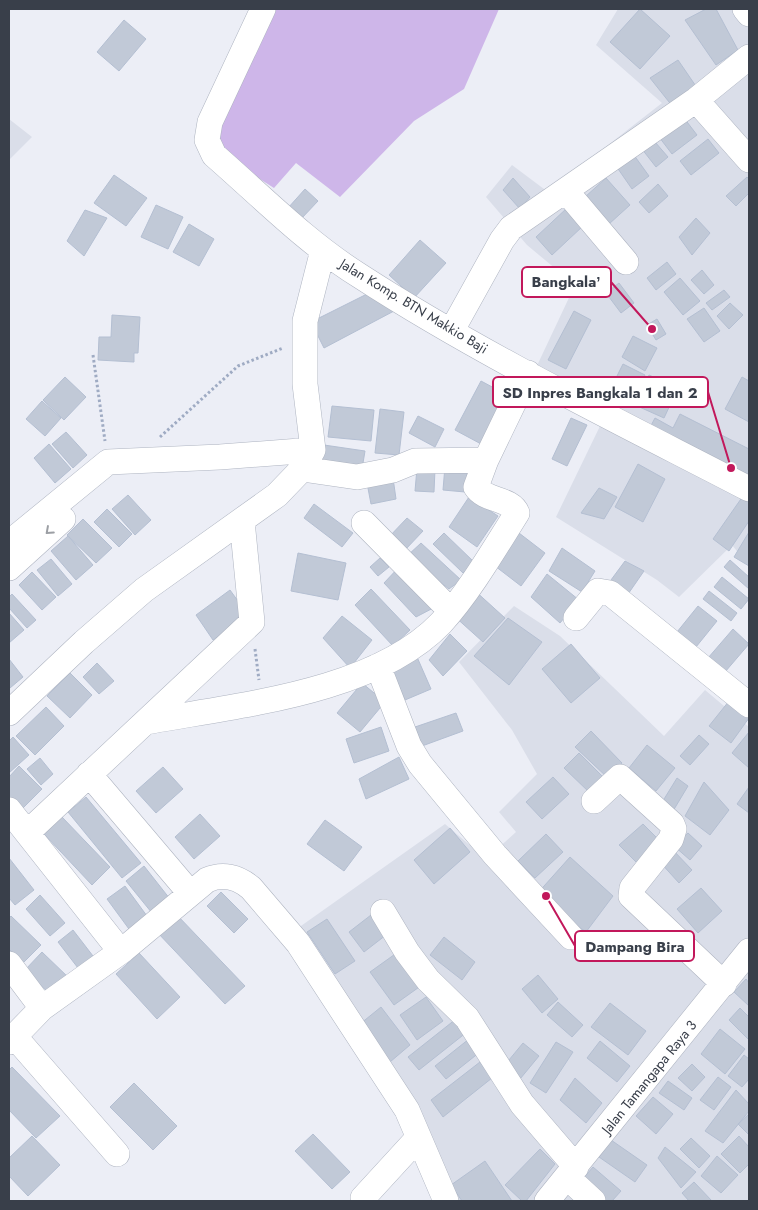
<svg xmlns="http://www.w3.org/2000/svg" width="758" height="1210" font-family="Jost,sans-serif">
	<rect width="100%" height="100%" fill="#eceef6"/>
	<path fill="#dadee9" d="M618,9H749V566L732,545L679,597L657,580L556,517L601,424L534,372L575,285L527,245L486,197L512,165L548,192L662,103L596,45Z
		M9,119L32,137L9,160Z
		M514,606L560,636L664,736L705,690L749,727V1201H445L291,933L445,824L486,859L516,832L499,812L537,774L512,730L459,662Z"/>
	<path fill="#ceb6e9" d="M273,9H499L464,89L414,121L340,197L296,163L274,188L246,170L214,140Z"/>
	<path fill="#c1c9d7" stroke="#b4bfd2" d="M640,9L670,36L640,69L610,42Z
		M706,9H716L738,50L716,65L685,20Z
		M124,20L146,39L119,71L97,52Z
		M678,60L702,95L677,112L650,78Z
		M681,114L697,135L672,154L656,133Z
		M649,135L668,157L656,167L638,144Z
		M708,139L719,153L691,175L680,161Z
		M631,151L649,176L632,189L614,163Z
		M114,175L147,198L126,226L94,203Z
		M747,177L749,179V193L736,206L726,196Z
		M513,178L530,197L520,209L503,190Z
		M606,178L630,205L609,224L585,197Z
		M658,184L668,196L649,213L639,202Z
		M305,189L318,201L301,219L288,208Z
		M156,205L183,217L168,249L141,237Z
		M567,208L583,226L552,255L536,237Z
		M85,210L107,218L84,256L67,241Z
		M696,218L710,233L692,255L679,237Z
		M189,224L214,239L199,266L173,252Z
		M420,240L446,263L414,298L389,275Z
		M667,262L676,274L656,290L647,278Z
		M702,270L714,285L704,294L691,280Z
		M680,278L700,301L683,315L664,292Z
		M619,283L634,303L621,313L606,293Z
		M724,290L730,297L712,310L706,303Z
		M367,294L394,311L324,348L311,322Z
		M730,303L743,315L729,329L717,316Z
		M704,308L720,331L704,342L687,319Z
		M574,311L591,320L566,369L548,360Z
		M112,315L140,317L138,353H134V362L98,360L99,337H111Z
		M657,319L666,334L656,340L647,325Z
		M633,336L657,348L645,371L622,357Z
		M623,364L645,375L630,405L608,394Z
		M649,375L678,388L664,418L635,405Z
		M65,377L86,397L64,420L43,400Z
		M742,377L749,381V422L725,409Z
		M481,381L509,396L483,445L455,430Z
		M42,401L61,418L45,436L26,419Z
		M332,406L374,410L371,441L328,437Z
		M380,409L404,412L399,455L375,453Z
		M680,414L749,449V487L647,433L655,418L673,428Z
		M418,416L444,429L435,447L409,433Z
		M571,418L587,425L567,466L552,459Z
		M66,432L87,455L73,468L52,444Z
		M49,444L71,469L55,483L34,458Z
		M324,445L365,451L362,469L321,463Z
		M638,464L665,479L643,522L615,507Z
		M445,466L468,468L465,492L443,490Z
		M417,468L435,469L434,492L415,491Z
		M393,478L396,499L371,504L367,483Z
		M599,488L617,497L604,519L581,513Z
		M128,495L151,520L135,535L112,509Z
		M743,496L749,500V521L729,551L713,539Z
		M469,497L498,516L477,547L449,527Z
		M314,504L353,533L342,547L304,518Z
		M107,509L132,534L119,547L94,522Z
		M407,518L423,531L405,550L388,538Z
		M83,519L112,548L96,563L67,535Z
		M749,532V566L734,557Z
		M444,533L474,562L463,573L433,544Z
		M519,533L545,553L521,586L495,566Z
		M68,536L93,565L76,580L51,551Z
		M421,543L461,580L449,589L407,556Z
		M562,548L595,571L582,592L549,571Z
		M298,553L346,563L338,600L291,591Z
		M380,558L389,567L378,576L370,567Z
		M51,559L72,584L58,596L37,570Z
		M730,560L749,577V589L724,567Z
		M625,561L644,571L626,597L608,584Z
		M400,566L437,606L416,617L384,583Z
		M32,572L56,597L42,610L19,585Z
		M547,574L579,600L560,623L531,597Z
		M722,577L749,599L741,609L714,587Z
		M371,589L410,630L393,646L355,605Z
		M473,589L505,618L483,642L453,615Z
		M230,590L248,615L213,640L196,615Z
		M709,591L737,613L731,621L703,599Z
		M12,594L36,620L27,628L9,608V597Z
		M698,606L717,621L696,647L677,632Z
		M9,613L24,630L9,643Z
		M342,616L372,640L350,668L323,638Z
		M508,618L542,642L509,685L474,656Z
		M733,629L749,644L725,672L708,658Z
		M450,634L467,651L443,676L429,660Z
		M571,644L600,678L571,703L542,669Z
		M417,657L431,689L405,700L391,668Z
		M9,659L23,677L10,688L9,687Z
		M97,663L114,681L99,694L83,677Z
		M70,673L92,695L70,718L47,696Z
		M362,683L385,702L360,732L337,713Z
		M729,701L749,718L731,743L709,726Z
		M46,707L64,726L35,755L16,736Z
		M456,713L463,731L422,746L415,727Z
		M381,727L389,751L354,763L346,739Z
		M591,731L622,763L609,779L575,747Z
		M749,732V768L732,753Z
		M699,735L709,744L690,765L680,756Z
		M13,737L29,755L9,773V741Z
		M647,745L675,768L656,791L629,768Z
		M579,753L605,779L590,793L564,768Z
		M399,757L409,779L366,799L359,779Z
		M40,758L53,774L41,785L27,769Z
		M19,766L42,789L22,809L9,796V777Z
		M163,767L183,789L156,813L136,791Z
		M553,777L569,794L542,819L526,802Z
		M677,778L688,786L673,811L661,804Z
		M704,782L729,810L710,835L685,816Z
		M749,787V813L737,804Z
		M86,797L141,863L122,878L68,812Z
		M200,814L220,836L194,859L175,837Z
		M62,817L110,867L92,885L44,834Z
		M325,820L362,847L344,871L307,844Z
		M643,824L660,841L637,863L619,845Z
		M450,828L470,852L434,884L414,860Z
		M688,833L702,846L690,860L674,846Z
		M546,834L563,852L535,878L518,861Z
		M672,849L692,870L679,883L659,861Z
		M570,857L613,896L586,932L536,895Z
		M9,858L34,890L15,905L9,898Z
		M144,866L170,899L152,913L126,881Z
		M125,886L147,916L129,929L107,899Z
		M701,888L722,911L698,933L677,909Z
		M221,892L248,919L234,933L207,906Z
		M40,895L65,923L50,936L26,909Z
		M176,914L245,986L225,1004L157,932Z
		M371,915L386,935L364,952L349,932Z
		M11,916L41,945L23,963L9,949V918Z
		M327,919L355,961L335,974L307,932Z
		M73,930L93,956L78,968L58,942Z
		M444,937L475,962L462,980L430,955Z
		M42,952L69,978L52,996L25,970Z
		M398,952L422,985L394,1005L370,972Z
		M139,953L180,997L157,1019L116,974Z
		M538,975L558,999L542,1013L522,989Z
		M746,979L749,983V1006L734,992Z
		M426,997L443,1021L417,1040L400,1015Z
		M558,1002L583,1025L572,1037L547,1015Z
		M610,1003L646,1031L628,1055L591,1027Z
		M381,1007L410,1045L390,1062L360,1024Z
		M740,1008L749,1017V1040L729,1020Z
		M456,1019L467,1032L419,1070L408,1057Z
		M720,1029L745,1049L725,1074L701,1054Z
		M469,1039L480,1052L446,1079L435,1066Z
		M600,1041L630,1066L617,1082L587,1058Z
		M556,1042L573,1052L546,1093L530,1083Z
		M523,1043L539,1056L520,1079L504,1066Z
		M744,1055L749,1059V1079L742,1087L728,1076Z
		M480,1062L492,1078L443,1117L431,1100Z
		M692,1064L705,1077L692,1091L678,1078Z
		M12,1067L60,1116L36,1138L9,1110V1070Z
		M718,1077L731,1087L714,1110L700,1100Z
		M575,1078L602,1103L586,1123L560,1100Z
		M668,1081L692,1098L684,1110L659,1093Z
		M134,1083L177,1126L153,1150L110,1107Z
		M736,1090L749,1104V1111L723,1143L705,1131Z
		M653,1097L673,1114L656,1134L636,1116Z
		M749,1114V1135L738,1124Z
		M313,1134L350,1172L332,1189L295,1151Z
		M32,1136L60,1165L28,1196L9,1176V1158Z
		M739,1136L749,1147V1164L740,1173L721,1154Z
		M691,1138L710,1156L699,1168L680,1149Z
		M611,1140L647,1165L635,1182L599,1157Z
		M665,1147L696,1172L681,1188L658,1158Z
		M540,1149L555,1164L526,1201H522L505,1185Z
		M717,1156L738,1175L721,1193L701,1176Z
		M485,1161L512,1201H462L451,1185Z
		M593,1167L621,1191L612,1201H604L581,1181Z
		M694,1182L712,1201H689L682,1193Z"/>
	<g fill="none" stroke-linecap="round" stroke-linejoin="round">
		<g stroke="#aeb4c1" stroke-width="26">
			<path id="minor" d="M263,9L210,122L207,140L214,155C261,196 307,243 360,276C482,355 620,422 749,489
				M745,9L749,14
				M696,100L749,160
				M566,191L626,262
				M452,330L502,240L511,228L696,100L749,57
				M302,469L357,477L393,470L415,461L486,460
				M364,523L450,610
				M9,543L108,462L220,457L313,450L305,384V321L323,250
				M9,568L63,519
				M576,618L598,591L610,593L749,705
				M378,666L409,746L420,764L495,855L571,937
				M9,713L84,642L144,590L277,495L302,469L313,450
				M146,722C237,705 374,693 441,623C468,594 495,548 517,513C511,498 485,501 476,487L486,460L528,373
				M89,774L190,893
				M594,801L620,777L672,824L674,829L671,839L632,888L631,896L724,984
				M9,810L114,943L123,950L207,880C223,873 238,877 251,888L298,943L407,1110L446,1201
				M28,832L252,622L242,521
				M383,912L407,952L428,980L467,1018L522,1104L576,1167
				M9,964L42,1008L9,1042
				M42,1008L123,950
				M15,1037L117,1154
				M567,1177L593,1201
				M363,1198L418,1138
				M547,1201L749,951"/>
		</g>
		<path stroke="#9fabc3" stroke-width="3" stroke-dasharray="2.5 2.5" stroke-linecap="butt" d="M93,355L105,441
			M160,437L238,366L283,348
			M255,649L259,680"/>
		<use href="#minor" stroke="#fff" stroke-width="25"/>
	</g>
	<defs><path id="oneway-chevron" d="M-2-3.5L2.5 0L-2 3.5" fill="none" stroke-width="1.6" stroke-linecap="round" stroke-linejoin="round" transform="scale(1.25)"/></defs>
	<use stroke="#9c9fa4" href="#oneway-chevron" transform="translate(49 531) rotate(138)"/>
	<g text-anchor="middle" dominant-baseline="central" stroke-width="4" stroke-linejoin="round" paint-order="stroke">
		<g font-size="14" fill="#393f4a" stroke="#fff">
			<text transform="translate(414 306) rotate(31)">Jalan Komp. BTN Makkio Baji</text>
			<text transform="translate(649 1077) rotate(-51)">Jalan Tamangapa Raya 3</text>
		</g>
	</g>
	<path fill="none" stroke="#c2185b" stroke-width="2" d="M652 329L611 282M731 468L708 392M546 896L575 946"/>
	<g fill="#c2185b" stroke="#fff" stroke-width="2">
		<circle cx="652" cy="329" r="5"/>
		<circle cx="731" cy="468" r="5"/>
		<circle cx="546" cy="896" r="5"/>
	</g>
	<g fill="#fff" stroke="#c2185b" stroke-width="2">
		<rect x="522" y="267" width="89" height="30" rx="5"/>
		<rect x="493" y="377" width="215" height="30" rx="5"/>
		<rect x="575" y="931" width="119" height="30" rx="5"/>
	</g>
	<g font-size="15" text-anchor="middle" font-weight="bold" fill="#393f4a">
		<text x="566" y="287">Bangkalaʼ</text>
		<text x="600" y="398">SD Inpres Bangkala 1 dan 2</text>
		<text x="635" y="952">Dampang Bira</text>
	</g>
	<rect width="758" height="1210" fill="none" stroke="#393f4a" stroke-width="20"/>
</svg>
